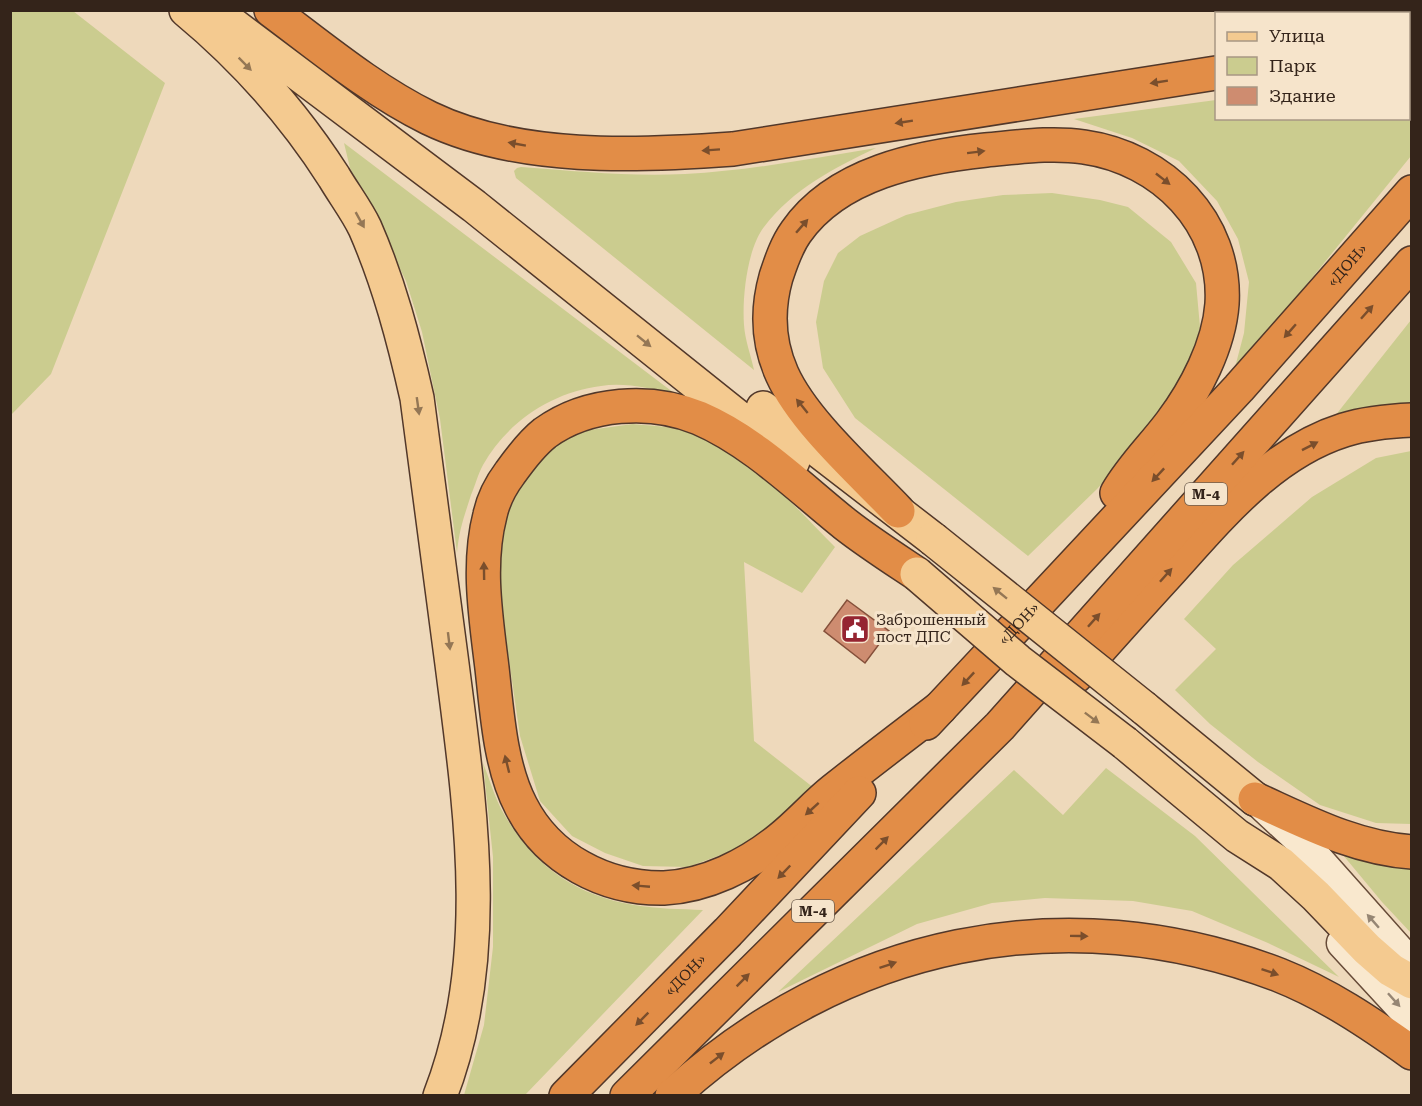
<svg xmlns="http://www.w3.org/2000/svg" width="1422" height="1106" font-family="'Roboto Serif',serif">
	<rect width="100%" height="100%" fill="#eed9bb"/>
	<path fill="#cbcc8f" d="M11,10L73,11L165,83L51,374L11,415Z
		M1411,51V156L1233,375L1244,333L1249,282L1238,239L1217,201L1179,161L1132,138L1074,119L1216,100V118H1408V52Z
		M344,143L674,393C651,389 625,382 601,386C552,392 507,422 483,465C478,474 475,486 471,495C464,517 459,530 457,553L440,419L422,332L406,281L350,168Z
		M876,148C834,168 793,189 764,227C747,249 742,298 744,325C745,340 751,356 754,370L516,178L514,171L517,168L521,167C576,171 631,177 685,174C749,171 813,158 876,148Z
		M1052,193L1100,200L1128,207L1171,242L1196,283L1200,327L1189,370L1163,417L1097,489L1028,556L855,418L823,368L816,322L824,281L838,253L860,236L906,215L956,202L1003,195Z
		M1411,320V403L1384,405L1327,426Z
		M633,424C651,426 671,426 688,432C748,451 792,504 835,547L802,593L744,562L754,741L814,788L760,835L726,853L688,867L643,866L605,853L572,836L540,801L520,736L506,639L499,575L506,516L524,480L556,443L582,431Z
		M1411,451V824L1376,823L1320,805L1258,762L1210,724L1175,690L1216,649L1184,619L1233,565L1312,497L1376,458Z
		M483,763C490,780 495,799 504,814C534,866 575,895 634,905C657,909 681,909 703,910L525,1095H464L484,1025L493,947V857Z
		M1106,768L1195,836L1339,977L1268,943L1192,911L1133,901L1045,898L992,903L917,924L778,992L1014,770L1063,815Z
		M1343,855L1411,862V933L1382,902Z"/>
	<path fill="#ce8c70" stroke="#85503a" stroke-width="1.5" d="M847,600L889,631L865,663L824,631Z"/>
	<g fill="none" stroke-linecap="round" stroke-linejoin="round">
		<g stroke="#674b38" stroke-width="33">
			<path id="secondary" d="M1264,807L1306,846L1412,965
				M1342,943L1412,1019"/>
		</g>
		<g stroke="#52382a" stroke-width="36">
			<path id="primary" d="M186,10C245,59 293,113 334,177C344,194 357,211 365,228C389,283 404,340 417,398C429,487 440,576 452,664C470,806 494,958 440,1096
				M216,12L474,206L793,461
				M763,408L933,539
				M1144,708L1255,799
				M1125,743L1237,836L1281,864L1316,896L1367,949L1391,970L1412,982"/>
		</g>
		<g stroke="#52382a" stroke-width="36">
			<g id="highway">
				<path d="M271,10C322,48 372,90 429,118C518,161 637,156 733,149L1216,73"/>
				<path d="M1408,28L1412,27"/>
				<path d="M898,511C862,473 803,421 782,374C768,343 767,309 776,277C781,262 786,246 796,232C837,173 919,157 986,150C1019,147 1052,142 1084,147C1162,158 1227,222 1222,304C1219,346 1195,391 1171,423C1153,447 1132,467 1117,493"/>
				<path d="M917,574C893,558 868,542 845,524C800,488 753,441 699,418C651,398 588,402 545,433C531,444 520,459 510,473C501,485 493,501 490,515C477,565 486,618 492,668C497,712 500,766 521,806C548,859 605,889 664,888C706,886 748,865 780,839C799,824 815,805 834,790C869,762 905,735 940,708"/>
				<path d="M1066,682L1076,676C1107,640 1139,605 1171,570C1220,516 1271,453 1344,430C1366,423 1389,421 1412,420"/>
				<path id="s1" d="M926,723L1239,388L1412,192"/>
				<path d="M1255,799C1306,822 1355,848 1412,852"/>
				<path id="s2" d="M566,1096L728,932L859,793"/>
				<path d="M627,1096L1000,726L1412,263"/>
				<path d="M672,1096C841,941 1064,893 1279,975C1327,994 1370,1023 1412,1053"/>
			</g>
		</g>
		<use href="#secondary" stroke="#f9e8ce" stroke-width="30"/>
		<use href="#primary" stroke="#f4ca90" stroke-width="33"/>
		<use href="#highway" stroke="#e28d47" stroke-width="33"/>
		<g stroke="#52382a" stroke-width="36" stroke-linecap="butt">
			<path id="primary-bridge" d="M933,539L1144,708
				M917,574L1018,661L1125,743"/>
		</g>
		<use href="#primary-bridge" stroke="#f4ca90" stroke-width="33"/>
	</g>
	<defs><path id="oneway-solid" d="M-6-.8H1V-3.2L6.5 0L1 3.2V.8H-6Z" transform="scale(1.5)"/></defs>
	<g fill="#947755">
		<use href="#oneway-solid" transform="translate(245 64) rotate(45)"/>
		<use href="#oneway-solid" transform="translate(360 220) rotate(61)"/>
		<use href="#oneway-solid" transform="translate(644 341) rotate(39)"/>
		<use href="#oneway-solid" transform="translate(418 406) rotate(82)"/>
		<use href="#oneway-solid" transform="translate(1000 593) rotate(-141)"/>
		<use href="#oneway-solid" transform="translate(449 641) rotate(83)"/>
		<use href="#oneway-solid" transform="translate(1092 718) rotate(37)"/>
	</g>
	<g fill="#7a4e2c">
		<use href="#oneway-solid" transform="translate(1159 82) rotate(171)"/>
		<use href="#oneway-solid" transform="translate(904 122) rotate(171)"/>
		<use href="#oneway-solid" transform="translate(517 144) rotate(-170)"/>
		<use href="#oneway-solid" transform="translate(711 150) rotate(176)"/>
		<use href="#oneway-solid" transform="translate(976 152) rotate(-7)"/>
		<use href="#oneway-solid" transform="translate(1163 179) rotate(38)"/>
		<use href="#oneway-solid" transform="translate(802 226) rotate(-49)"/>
		<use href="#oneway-solid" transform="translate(1367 312) rotate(-48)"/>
		<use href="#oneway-solid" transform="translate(1290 331) rotate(131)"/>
		<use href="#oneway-solid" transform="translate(802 406) rotate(-129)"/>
		<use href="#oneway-solid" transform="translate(1310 446) rotate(-27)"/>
		<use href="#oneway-solid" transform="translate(1238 458) rotate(-48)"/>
		<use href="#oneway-solid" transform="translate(1158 475) rotate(133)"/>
		<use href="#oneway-solid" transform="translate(484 571) rotate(-91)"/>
		<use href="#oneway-solid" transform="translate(1166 575) rotate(-48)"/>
		<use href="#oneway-solid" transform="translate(1094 620) rotate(-48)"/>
		<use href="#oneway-solid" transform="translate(968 679) rotate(133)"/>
		<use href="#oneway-solid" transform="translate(507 764) rotate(-104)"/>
		<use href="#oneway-solid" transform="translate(812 809) rotate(138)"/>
		<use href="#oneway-solid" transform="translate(882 843) rotate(-45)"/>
		<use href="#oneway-solid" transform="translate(784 872) rotate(134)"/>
		<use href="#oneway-solid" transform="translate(641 886) rotate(-175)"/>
		<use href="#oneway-solid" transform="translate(1079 936) rotate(1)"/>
		<use href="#oneway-solid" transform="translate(888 965) rotate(-19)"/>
		<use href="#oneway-solid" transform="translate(1270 972) rotate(19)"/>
		<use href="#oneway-solid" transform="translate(743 980) rotate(-45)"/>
		<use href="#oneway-solid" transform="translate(642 1019) rotate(135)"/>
		<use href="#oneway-solid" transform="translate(717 1058) rotate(-38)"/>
	</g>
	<g fill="#968674">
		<use href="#oneway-solid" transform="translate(1373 921) rotate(-131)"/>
		<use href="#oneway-solid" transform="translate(1394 1000) rotate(48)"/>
	</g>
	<defs>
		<g id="civic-square" transform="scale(1.5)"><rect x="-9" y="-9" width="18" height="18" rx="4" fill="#952431" stroke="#f6e4cb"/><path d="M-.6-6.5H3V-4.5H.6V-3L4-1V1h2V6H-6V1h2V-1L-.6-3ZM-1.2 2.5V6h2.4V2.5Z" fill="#fff"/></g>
	</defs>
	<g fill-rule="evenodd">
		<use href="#civic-square" x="855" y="629"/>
	</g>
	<g text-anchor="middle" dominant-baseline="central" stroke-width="6" stroke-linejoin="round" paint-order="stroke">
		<g fill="#f6e4cb" stroke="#6e5e4f" stroke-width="1.5">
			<rect x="1185" y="483" width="42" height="22" rx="4.5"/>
			<rect x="792" y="900" width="42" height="22" rx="4.5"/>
		</g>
		<g font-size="14" font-weight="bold" fill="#34241a">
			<text x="1206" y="494">М-4</text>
			<text x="813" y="911">М-4</text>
		</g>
		<g font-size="15" fill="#34241a" stroke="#f6e4cb">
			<text stroke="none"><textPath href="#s1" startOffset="622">«ДОН»</textPath></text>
			<text stroke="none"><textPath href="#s1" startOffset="136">«ДОН»</textPath></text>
			<text stroke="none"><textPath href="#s2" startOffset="170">«ДОН»</textPath></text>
		</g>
		<g font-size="15" fill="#34241a" stroke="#f6e4cb" text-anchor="start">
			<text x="876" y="620">Заброшенный<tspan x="876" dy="17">пост ДПС</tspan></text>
		</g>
	</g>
	<rect width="1422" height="1106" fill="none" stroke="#34241a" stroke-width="24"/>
	<rect x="1215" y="12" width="195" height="108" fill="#f6e4cb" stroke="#a89784" stroke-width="1.5"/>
	<rect x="1227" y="32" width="30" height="9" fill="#f4ca90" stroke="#a89784" stroke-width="1.5"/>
	<text x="1269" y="42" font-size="18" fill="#34241a">Улица</text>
	<rect x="1227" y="57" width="30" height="18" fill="#cbcc8f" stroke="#a89784" stroke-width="1.5"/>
	<text x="1269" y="72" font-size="18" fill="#34241a">Парк</text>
	<rect x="1227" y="87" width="30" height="18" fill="#ce8c70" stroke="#a89784" stroke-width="1.5"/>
	<text x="1269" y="102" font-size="18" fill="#34241a">Здание</text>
</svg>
